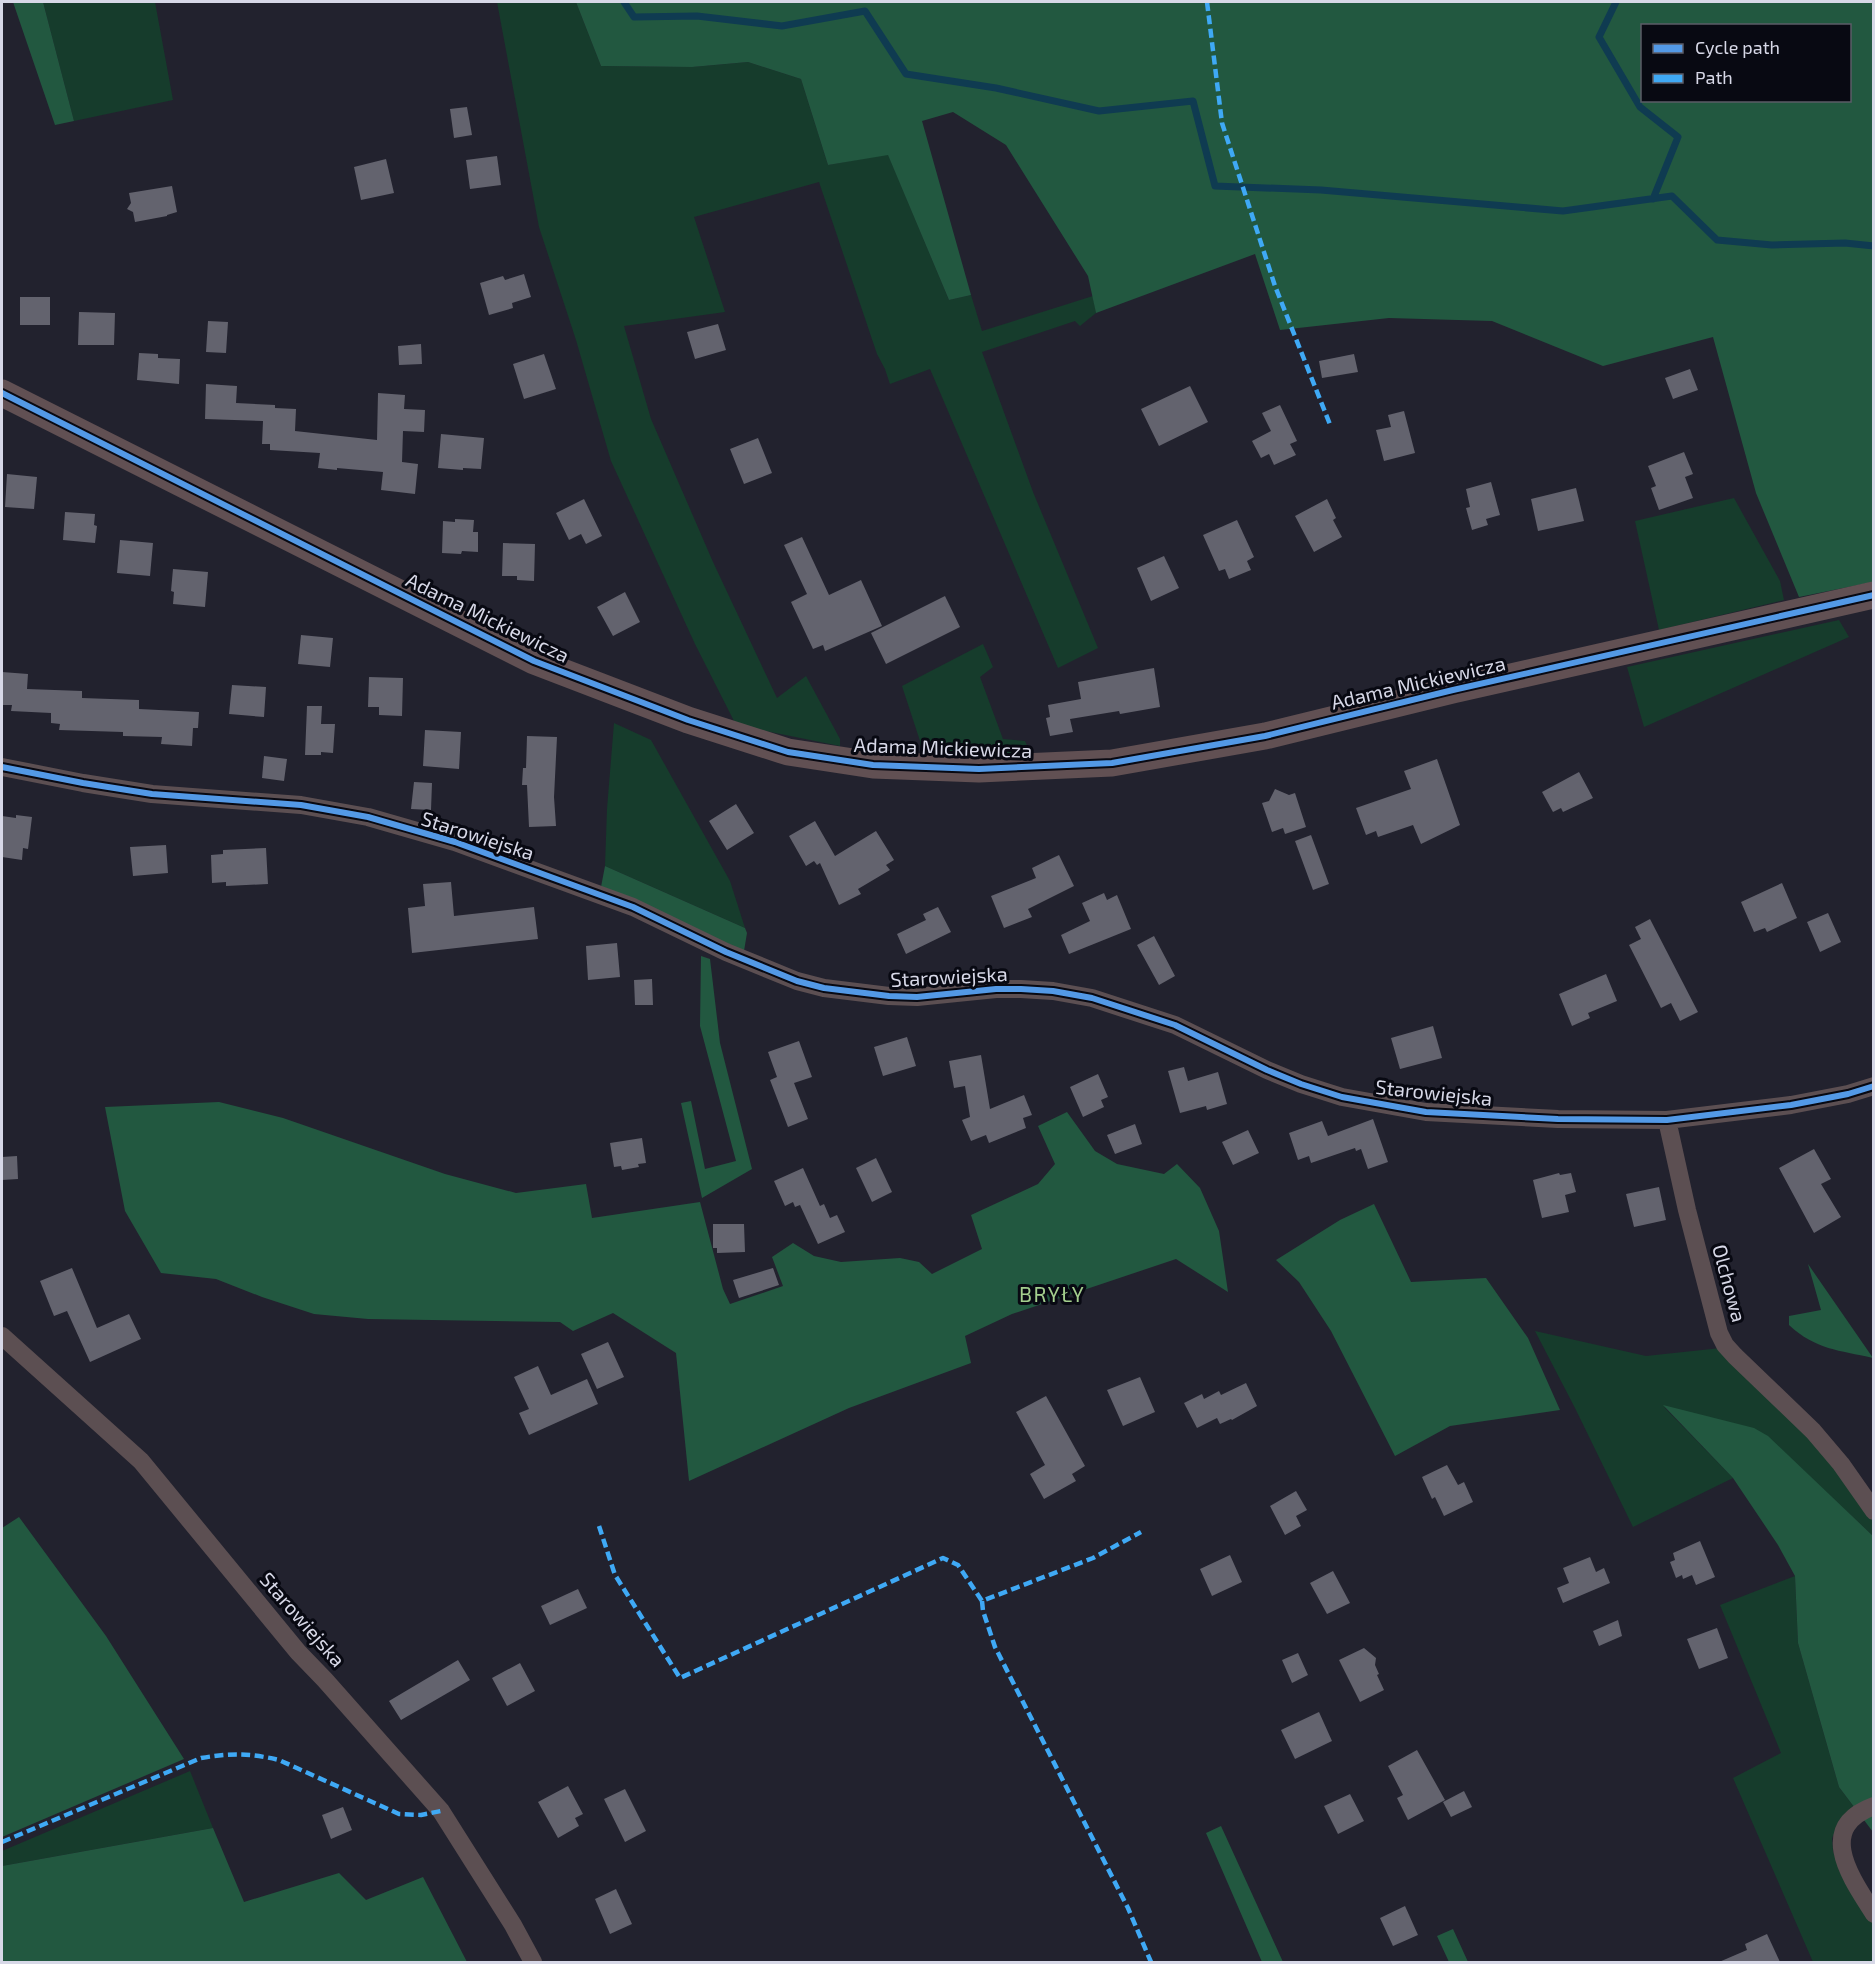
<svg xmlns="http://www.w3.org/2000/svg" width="1875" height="1964" font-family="'Exo 2',sans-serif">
	<rect width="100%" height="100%" fill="#22222e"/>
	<path fill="#163c2c" d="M43,2H155L173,100L74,121Z
		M497,2H576L601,66L692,67L748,62L801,79L828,165L888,154L949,300L971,295L982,331L1093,296L1096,313L1080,326L1075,321L982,352L1033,492L1098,648L1058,668L930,369L890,384L885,369L877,354L819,182L694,217L725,312L624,326L651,419L713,562L777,698L806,676L840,739V746L751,728L734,721L695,644L611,461L576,340L539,227Z
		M1734,498L1780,581L1784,600L1659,630L1635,521Z
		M1839,620L1849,637L1644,727L1627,667Z
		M983,644L993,667L980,677L1003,739L1025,741L1028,748L1023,757L926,756L920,745V741L902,686Z
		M614,723L651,740L730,881L745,928L605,866L607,809Z
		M1535,1331L1646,1356L1721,1348L1806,1431L1873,1518V1536L1788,1456L1664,1407L1733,1478L1633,1527L1575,1408Z
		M1795,1576L1798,1643L1839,1787L1854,1807L1839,1823L1832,1838L1833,1851L1839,1868L1873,1924V1962H1813L1733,1778L1781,1753L1720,1605Z
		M190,1771L213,1828L2,1866V1851Z"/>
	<path fill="#225840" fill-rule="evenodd" d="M13,2H43L74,121L55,125Z
		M576,2H1873V582L1799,597L1756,493L1713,337L1603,366L1492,321L1389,318L1280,330L1255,254L1096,313L1088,276L1006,145L953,112L922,121L971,295L949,300L888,155L828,165L801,79L748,62L692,67L601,66ZM1642,26H1850V100H1642Z
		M605,866L745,928L747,933L744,951L601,887Z
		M701,956L710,959L720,1043L752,1169L702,1198L681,1103L691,1101L705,1169L736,1161L700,1026Z
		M219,1102L283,1118L445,1174L516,1193L586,1184L592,1218L700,1202L723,1289L730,1304L783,1286L772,1257L793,1243L814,1256L841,1262L900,1258L919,1262L932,1274L982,1249L971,1215L1038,1184L1055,1164L1038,1126L1067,1112L1095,1151L1117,1164L1164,1174L1177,1164L1200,1188L1219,1231L1228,1292L1176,1259L1012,1314L965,1336L971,1363L849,1408L689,1481L676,1353L613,1313L573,1331L560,1322L368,1319L314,1314L262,1297L216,1279L161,1273L125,1211L105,1107Z
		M1374,1204L1411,1282L1486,1278L1528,1338L1560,1410L1450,1426L1395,1456L1331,1331L1299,1282L1276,1260L1340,1220Z
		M1808,1264L1873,1358C1839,1350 1816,1350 1789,1325V1316L1821,1310Z
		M1663,1405L1754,1428L1768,1436L1873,1536V1832L1839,1787L1798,1643L1795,1576L1778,1545L1733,1478Z
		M19,1517L106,1636L184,1759L2,1837V1528Z
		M1221,1826L1283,1962H1262L1206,1833Z
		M213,1828L244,1902L339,1873L366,1900L423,1877L467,1962H2V1866Z
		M1453,1929L1468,1962H1449L1437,1936Z"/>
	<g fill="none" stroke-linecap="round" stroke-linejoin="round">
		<path stroke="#0f3b51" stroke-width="7" d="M624,2L634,17L697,16L782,26L865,11L906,74L996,88L1099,111L1193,101L1215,186L1321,190L1563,211L1672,196L1717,240L1772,245L1845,243L1874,246
			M1616,2L1599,37L1640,107L1678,137L1653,199"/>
	</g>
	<path fill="#63636e" d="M467,107L472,135L454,138L450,109Z
		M497,156L501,185L470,189L466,160Z
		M386,159L394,193L361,200L354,167Z
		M172,186L177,212L167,215V216L135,222L133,212L127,209L131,203L129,193Z
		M524,274L531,297L512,303L513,308L489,315L480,283L503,276L505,280Z
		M20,297H50V325H20Z
		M79,312L115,313L114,345H78Z
		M208,321L228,322L226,353L206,352Z
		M718,324L726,350L695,359L687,332Z
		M421,344L422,364L399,365L398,346Z
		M139,353L158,354V358L180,359L179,384L137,380Z
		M544,354L556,389L524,399L513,364Z
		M1354,354L1358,372L1322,378L1319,361Z
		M1690,369L1698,390L1673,399L1665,378Z
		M206,384L237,386L236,403L275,405V408L296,409L295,431L377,440L378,393L405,395L404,409L425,410L424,432L403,431L402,462L418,464L415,494L381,490L383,472L337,468V470L318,468L320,453L270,450V444H262L263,421L205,419Z
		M1190,386L1208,422L1159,446L1141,409Z
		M1280,405L1297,441L1290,444L1296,455L1274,465L1269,454L1261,458L1252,441L1271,431L1262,413Z
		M1404,411L1415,453L1384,461L1376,430L1391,427L1388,415Z
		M441,434L484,438L481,469L463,468V470L438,468Z
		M758,438L772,473L744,484L730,449Z
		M1684,452L1693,474L1685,477L1693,498L1659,510L1651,488L1656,486L1648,466Z
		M7,474L37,477L34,509L5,507Z
		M1491,482L1500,515L1486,519L1488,525L1472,530L1466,508L1470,507L1466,489Z
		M1576,488L1584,521L1538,531L1531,499Z
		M584,499L602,536L586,544L581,534L569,540L556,513Z
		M1327,499L1336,518L1333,520L1342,537L1314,552L1295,516Z
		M65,512L95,514L94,525L97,526L95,543L63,540Z
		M455,519L474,520L473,532H478V552L462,551L461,554L442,553L443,521L455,522Z
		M1237,520L1254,557L1247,561L1251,570L1229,579L1225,569L1219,571L1203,535Z
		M802,537L829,595L861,580L882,626L825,651L823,645L813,649L791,602L807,594L784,545Z
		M120,540L153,543L150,576L117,573Z
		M503,543L535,544L534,581L517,580V576H502Z
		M1164,556L1179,588L1151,601L1137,568Z
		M173,569L208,572L205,607L173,604L174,592L171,591Z
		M625,592L640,622L613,636L597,607Z
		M945,596L960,627L886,664L871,633Z
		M301,635L333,638L330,667L298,664Z
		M1154,668L1160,707L1120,714L1119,711L1070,719L1073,732L1050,736L1046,718L1050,717L1048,705L1081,699L1078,682Z
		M2,672L28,674L27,689L82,691V698L139,700V709L199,712L198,728H193L192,746L161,744L162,737L123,736V732L59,730L60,724L51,723V713L11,711L12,705H2Z
		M369,677L403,678L402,716L379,715V707H368Z
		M232,685L266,687L264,717L229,714Z
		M307,706H322L321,724H335L333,753L321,752V755H305Z
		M425,730L461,732L459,769L423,766Z
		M527,736L557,737L554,797L556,826L529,827L527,785H522L523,768H526Z
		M264,756L287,759L284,781L262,778Z
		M1437,759L1460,825L1421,844L1413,825L1378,837L1376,831L1366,835L1356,808L1411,789L1404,771Z
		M1579,772L1593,798L1563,812L1561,808L1553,812L1542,792Z
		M414,782L432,783L431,810L411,809Z
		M1275,789L1289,795L1295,793L1306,827L1285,834L1283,828L1272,832L1262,803L1269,801Z
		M736,804L754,833L727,850L709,821Z
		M16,815L32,817L28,849L23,848L22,860L2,857V816L16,818Z
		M815,821L835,856L876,831L894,860L886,865L890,870L858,889L861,894L839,905L820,863L817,865L814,861L806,866L789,836Z
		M1311,835L1329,884L1313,890L1295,841Z
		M166,845L168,873L133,876L130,847Z
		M266,848L268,884L226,886V882L212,883L211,855L223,854V850Z
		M1059,855L1074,886L1028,909L1032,917L1004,928L991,896L1036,878L1032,868Z
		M451,882L454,916L534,907L538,939L412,953L408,908L425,906L423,884Z
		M1782,883L1797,918L1767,932L1765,928L1754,932L1741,902Z
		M1104,893L1107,900L1117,895L1131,929L1069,954L1061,935L1090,921L1082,903Z
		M938,907L951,932L906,954L897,934L926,920L923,914Z
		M1828,913L1841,942L1820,952L1807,922Z
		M1650,919L1698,1012L1680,1021L1671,1003L1661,1008L1629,945L1641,939L1635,927Z
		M1154,936L1175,976L1159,985L1137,945Z
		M617,943L620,977L588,980L586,946Z
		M1606,974L1617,1001L1588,1013L1590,1018L1572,1026L1559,994Z
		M652,979L653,1005H635L634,980Z
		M1433,1026L1442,1058L1400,1069L1391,1038Z
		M907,1037L916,1066L883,1076L874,1047Z
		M799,1041L812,1077L794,1083L808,1119L788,1127L770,1080L777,1077L768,1052Z
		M981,1055L990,1109L1024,1095L1032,1115L1023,1118L1026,1128L989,1143L986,1135L971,1141L962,1120L970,1117L965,1086L954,1088L949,1061Z
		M1184,1067L1188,1081L1218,1072L1227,1104L1207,1110L1206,1106L1180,1113L1168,1071Z
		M1098,1074L1108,1097L1101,1100L1104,1107L1083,1117L1070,1087Z
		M1373,1119L1388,1162L1368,1169L1361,1149L1356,1151L1355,1148L1311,1163L1309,1156L1298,1160L1289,1133L1322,1121L1328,1136Z
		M1135,1124L1142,1144L1115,1154L1107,1135Z
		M1248,1130L1259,1153L1233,1165L1222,1142Z
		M642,1138L646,1163L638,1164L639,1167L622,1170L621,1166L614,1167L610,1143Z
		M1814,1149L1831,1179L1821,1184L1841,1217L1814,1233L1779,1168Z
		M17,1156L18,1179L2,1180V1157Z
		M876,1158L892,1192L872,1202L856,1168Z
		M803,1168L820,1206L824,1204L830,1218L837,1215L845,1232L818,1244L800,1205L795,1207L793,1202L785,1206L774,1181Z
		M1559,1173L1560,1175L1571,1173L1576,1192L1565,1195L1569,1212L1542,1218L1533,1180Z
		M1659,1187L1666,1220L1634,1227L1626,1194Z
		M713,1224H744L745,1252L717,1253V1248H713Z
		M72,1268L97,1328L129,1314L141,1339L90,1362L67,1311L54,1316L40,1281Z
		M773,1268L779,1285L739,1298L733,1280Z
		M608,1342L624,1377L597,1389L581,1354Z
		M538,1366L551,1395L587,1379L598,1404L529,1435L519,1413L529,1409L514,1377Z
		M1140,1377L1155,1412L1123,1426L1107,1390Z
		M1246,1383L1257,1406L1232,1420L1231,1419L1220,1424L1217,1418L1197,1428L1184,1403L1202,1394L1204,1399L1219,1391L1221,1395Z
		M1046,1396L1085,1466L1072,1474L1076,1481L1044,1499L1030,1474L1045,1465L1016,1412Z
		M1447,1465L1458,1485L1464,1482L1473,1502L1444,1516L1435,1497L1432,1499L1422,1477Z
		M1296,1491L1307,1510L1296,1516L1301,1526L1285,1535L1270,1506Z
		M1700,1541L1715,1577L1696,1585L1692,1575L1683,1579L1682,1575L1676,1578L1670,1562L1675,1560L1673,1553Z
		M1230,1555L1242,1582L1212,1596L1200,1569Z
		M1590,1557L1596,1572L1604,1568L1610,1583L1563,1603L1557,1588L1569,1583L1563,1568Z
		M1333,1571L1350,1603L1327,1614L1310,1583Z
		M578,1589L587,1608L550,1625L541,1606Z
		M1618,1620L1622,1636L1599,1646L1593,1631Z
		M1717,1628L1728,1658L1699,1669L1687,1639Z
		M1364,1648L1376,1658L1375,1665L1379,1674L1377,1675L1384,1690L1360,1702L1339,1660Z
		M1298,1653L1308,1675L1292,1683L1282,1660Z
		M458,1660L470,1680L401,1720L389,1701Z
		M520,1663L535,1691L507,1706L492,1678Z
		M1319,1712L1332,1741L1295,1759L1281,1730Z
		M1417,1750L1445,1800L1408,1820L1397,1798L1403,1795L1388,1766Z
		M568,1786L583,1814L575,1818L579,1826L558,1838L538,1802Z
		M625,1789L646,1831L625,1842L604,1799Z
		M1464,1791L1472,1807L1451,1817L1443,1802Z
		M1350,1794L1364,1821L1338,1834L1324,1806Z
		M343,1807L352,1830L331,1839L322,1815Z
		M616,1889L632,1924L610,1934L595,1899Z
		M1405,1906L1418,1935L1393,1946L1380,1918Z
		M1767,1934L1780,1962H1719L1747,1950L1745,1944Z"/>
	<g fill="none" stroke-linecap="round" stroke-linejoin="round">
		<path stroke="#5c4f52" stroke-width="18" d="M2,767L83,783L152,794L301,805L368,817L455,842L633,907L726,952L797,981L824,988L889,996L917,997L996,989H1021L1053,991L1092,998L1175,1025L1267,1070L1301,1084L1342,1097L1426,1112L1558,1119L1667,1120L1791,1105L1848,1094L1874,1086
			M1667,1120L1687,1210L1719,1333L1725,1345L1735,1356L1813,1431L1841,1464L1874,1511
			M2,1336L141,1461L298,1652L325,1680L441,1811L513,1925L533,1962
			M1874,1806C1814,1828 1852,1879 1874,1914"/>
		<path stroke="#615053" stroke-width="27" d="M2,393L534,661L688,720L788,752L873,765L979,769L1112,763L1265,736L1453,690L1874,595"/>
		<path stroke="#3fa9f5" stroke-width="4.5" stroke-dasharray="9 4.5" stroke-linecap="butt" d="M1207,2L1222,123L1275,286L1331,427
			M599,1526L615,1575L680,1678L943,1558L958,1565L982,1601L1093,1558L1141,1532
			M982,1601L983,1611L995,1647L1128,1908L1151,1962
			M2,1842L201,1758C231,1753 249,1753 279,1760L399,1814L421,1815L441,1811"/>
		<g stroke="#080912" stroke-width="10">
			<path id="cycleway" d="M2,393L534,661L688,720L788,752L873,765L979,769L1112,763L1265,736L1453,690L1874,595
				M2,767L83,783L152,794L301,805L368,817L455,842L633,907L726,952L797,981L824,988L889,996L917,997L996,989H1021L1053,991L1092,998L1175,1025L1267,1070L1301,1084L1342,1097L1426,1112L1558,1119L1667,1120L1791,1105L1848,1094L1874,1086"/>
		</g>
		<use href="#cycleway" stroke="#5399e6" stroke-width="6"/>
	</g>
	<g text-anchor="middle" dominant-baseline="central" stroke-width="6" stroke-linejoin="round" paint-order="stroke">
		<g font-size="20" fill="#d7d8e7" stroke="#080912">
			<text transform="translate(488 617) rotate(26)">Adama Mickiewicza</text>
			<text transform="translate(1418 682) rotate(-13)">Adama Mickiewicza</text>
			<text transform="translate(943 747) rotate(2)">Adama Mickiewicza</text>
			<text transform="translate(478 835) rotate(18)">Starowiejska</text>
			<text transform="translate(949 976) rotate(-3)">Starowiejska</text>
			<text transform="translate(1434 1092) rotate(6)">Starowiejska</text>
			<text transform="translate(1730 1283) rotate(75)">Olchowa</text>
			<text transform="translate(303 1619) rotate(49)">Starowiejska</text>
		</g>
		<g font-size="21" letter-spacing="1.5" fill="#a4cf8e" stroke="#080912">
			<text x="1052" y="1293">BRYŁY</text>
		</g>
	</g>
	<rect width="1875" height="1964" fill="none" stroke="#d7d8e7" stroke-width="6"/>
	<rect x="1641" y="24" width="210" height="78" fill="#080912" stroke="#5b5c67" stroke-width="1.5"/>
	<rect x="1653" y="44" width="30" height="9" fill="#5399e6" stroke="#5b5c67" stroke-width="1.5"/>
	<text x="1695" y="54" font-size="18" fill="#d7d8e7">Cycle path</text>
	<rect x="1653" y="74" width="30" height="9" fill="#3fa9f5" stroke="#5b5c67" stroke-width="1.5"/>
	<text x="1695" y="84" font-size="18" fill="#d7d8e7">Path</text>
</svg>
